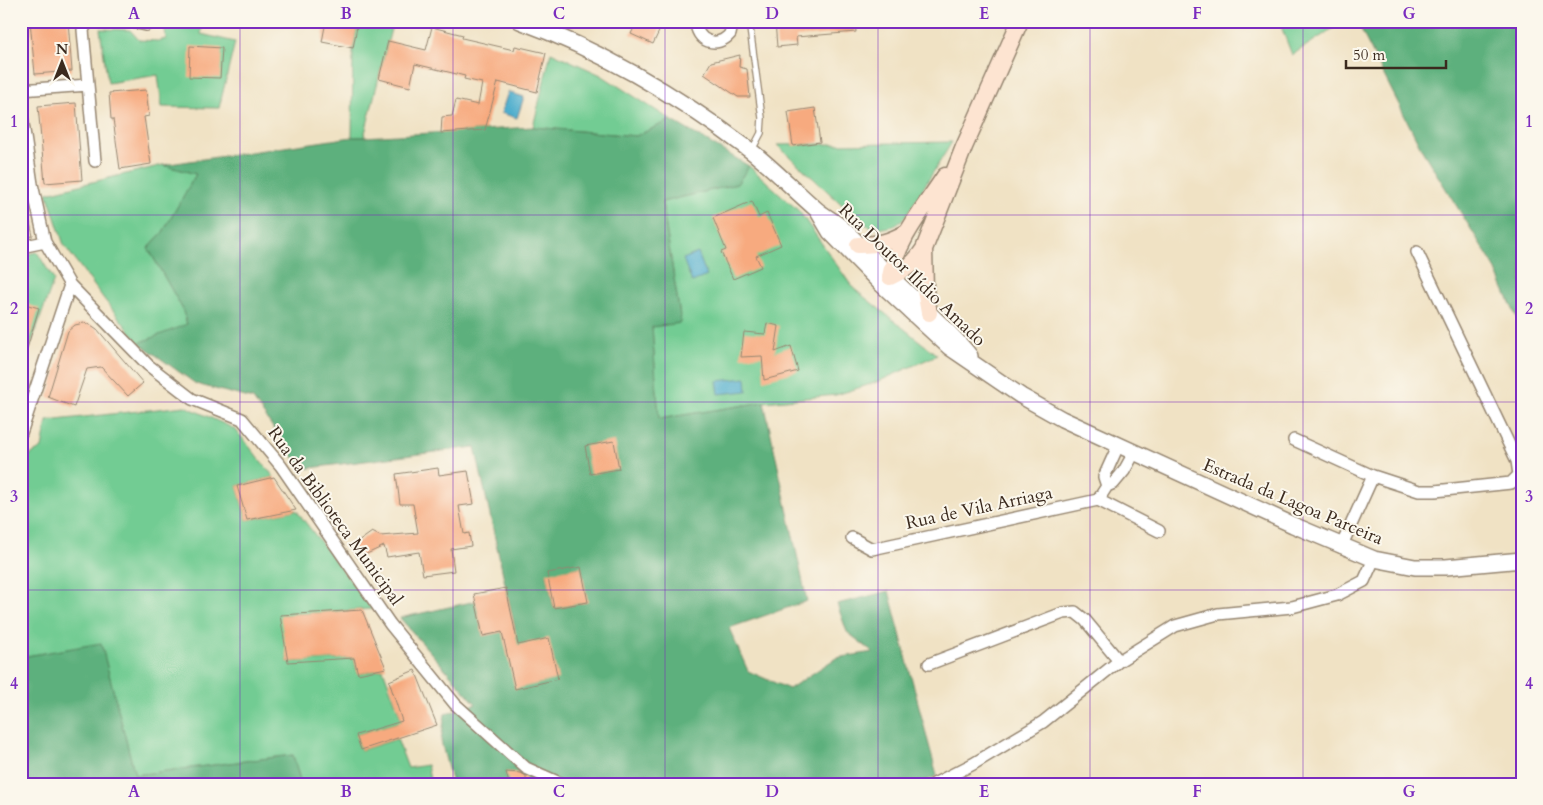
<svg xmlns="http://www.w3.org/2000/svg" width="1543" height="805" font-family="Cardo,serif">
	<rect width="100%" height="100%" fill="#fbf7ec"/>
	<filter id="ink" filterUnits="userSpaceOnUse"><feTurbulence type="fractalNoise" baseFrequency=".02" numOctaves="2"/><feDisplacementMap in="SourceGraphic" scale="10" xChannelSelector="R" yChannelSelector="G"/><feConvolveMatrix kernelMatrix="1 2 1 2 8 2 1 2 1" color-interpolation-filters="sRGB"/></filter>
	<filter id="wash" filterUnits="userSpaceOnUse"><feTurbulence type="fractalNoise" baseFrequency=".0096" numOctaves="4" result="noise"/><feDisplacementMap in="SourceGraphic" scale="20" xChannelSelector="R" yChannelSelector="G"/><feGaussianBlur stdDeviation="1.12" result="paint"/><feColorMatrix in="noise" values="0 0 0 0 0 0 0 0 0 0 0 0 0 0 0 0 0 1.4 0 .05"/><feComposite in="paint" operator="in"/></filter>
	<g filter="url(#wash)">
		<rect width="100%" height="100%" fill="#f0e2c4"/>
		<path fill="#72cc93" stroke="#567b58" d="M164,21H203L201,34L235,42L219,108L162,107L158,75L108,83L100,29L130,30L139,40L158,41L166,39Z
			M358,21H393L364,137H352L353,48Z
			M1279,21H1342L1343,22L1292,55Z
			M551,52L601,75L671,120L636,136L533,127Z
			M952,142L906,216C892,230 880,231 862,223L777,145Z
			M163,165L196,174L163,232L148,248L182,308L187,325L139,343L104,299L64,245L47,193Z
			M749,166L799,211L853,288L937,355L877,382L836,395L764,402L659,419L652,327L681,322L662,202L737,184Z
			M37,252L54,280L21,371V255Z
			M185,406L235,429L274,477L237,486L247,520L296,510L372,609L283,615L288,662L354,658L358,674L383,669L402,721L356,735L361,750L397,739L408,768L427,765L431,784H301L293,755L135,775L101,644L21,657V535L23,534L21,524V460L42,448L47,421Z"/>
		<path fill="#5db07d" stroke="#4c6d4e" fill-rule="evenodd" d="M1378,21H1522V330L1494,266L1423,152L1361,30Z
			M671,120L749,166L737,184L662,202L681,323L652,327L659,419L764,402L807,601L729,628L748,671L789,689L836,658L873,652L847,632L837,604L889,591L937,776L918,784H452L441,741L445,714L476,704L400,618L476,601L483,636L515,629L475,447L302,469L253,399L196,384L139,343L187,324L182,308L148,248L163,232L196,174L163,165L352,137H364L533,127L636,136ZM581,567L587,602L554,608L547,574Z
			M101,643L135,775L293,755L301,784H21L24,782L26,757L21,745V657Z"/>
		<path fill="#4faecd" stroke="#456c76" d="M508,92L524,97L517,118L501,113Z
			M698,253L707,276L692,282L683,259Z
			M746,378L747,391L719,394L717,381Z"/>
		<g id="blocks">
			<path fill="#f7aa7f" d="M30,21H68L72,71L35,74Z
				M326,21H358L353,48L322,42Z
				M637,21H664L653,44L631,34Z
				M775,21H855L856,32L796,37L797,45L777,47Z
				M432,27L463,35L462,38L514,50L515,46L546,53L537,92L498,82L485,130L441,133L442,117L452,116L456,100L478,105L482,83L464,79L465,76L415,64L410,87L379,79L388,41L426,50Z
				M190,46L222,48L220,78L189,77Z
				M740,55L739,67L747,69L750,97H738L704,74L711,62Z
				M146,90L149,116L144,117L151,164L120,169L113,119H111L109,93Z
				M76,103L82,180L45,183L38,106Z
				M815,108L820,142L793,146L788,112Z
				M752,201L759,217L767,213L781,245L756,256L761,267L733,279L721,252L726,250L713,218Z
				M26,205L33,236L21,238V206Z
				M21,303L39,308L24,359H21Z
				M84,323L91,325L97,329L143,383L128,396L101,367L87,369L74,407L48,397L68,331L75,325Z
				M767,323L779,326L775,352L791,346L798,371L764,380L762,356L741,357L744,332L765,334Z
				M614,441L619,469L590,474L585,446Z
				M438,468L439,475L468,471L474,504L459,506L464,534L469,533L471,546L451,549L454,571L423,575L419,552L387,557L384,546L358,558L351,547L372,532L380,536L418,533L413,504H400L396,474Z
				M274,477L296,510L247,520L237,486Z
				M581,567L588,602L554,608L547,573Z
				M506,588L518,645L549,638L558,679L515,689L502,632L483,636L474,594Z
				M362,610L386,668L358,674L354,658L288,662L280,615Z
				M415,670L437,725L361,750L356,735L402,721L389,681Z
				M506,772L521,773L526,776V784H509Z"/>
		</g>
	</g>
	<g filter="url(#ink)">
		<use href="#blocks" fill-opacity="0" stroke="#968671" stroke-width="1"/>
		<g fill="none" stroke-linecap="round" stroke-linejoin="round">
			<g stroke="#968671" stroke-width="8">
				<path id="service" d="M749,21L762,118L761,133L752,150"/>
			</g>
			<g stroke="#968671" stroke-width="14">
				<path id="minor" d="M88,21L83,30L95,161
					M128,21L146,25
					M696,21C696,42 717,49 730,34L733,21
					M21,90L88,85
					M21,110L32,184L45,242L70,285L148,365L192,399L242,419L281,466L390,624L455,704L526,768L562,784
					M21,247L45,242
					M21,433L70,285
					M1294,440L1373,476
					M1107,486L1104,477L1118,446
					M1098,500L1159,531
					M852,538L872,549L1098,500L1107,486L1114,483L1124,471L1134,453
					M1341,547L1373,476L1419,491H1435L1511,483L1519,475L1517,461L1417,252
					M929,664L1063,613L1075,612L1085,620L1119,661
					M934,784L973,764L1043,722L1119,661L1175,626L1218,614L1292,607L1337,595L1364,581L1374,559"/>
			</g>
			<g stroke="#968671" stroke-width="18">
				<path id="tertiary" d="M520,21C603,51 681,98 751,151C774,169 794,190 816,209C824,216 833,220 841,227C858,242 873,260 889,275C916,302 946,326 970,356
					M817,210L830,232L881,284L949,347L1021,396L1062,419L1293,525L1374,559L1415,567H1446L1522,560"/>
			</g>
			<g stroke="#968671" stroke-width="19">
				<path id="secondary" d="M858,245C880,245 889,242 908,232
					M924,249L925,290L929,313
					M890,277C907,269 914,264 924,249L964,147L1020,21
					M890,277C897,239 925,207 945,176"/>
			</g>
			<use href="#service" stroke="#fff" stroke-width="5.5"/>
			<use href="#minor" stroke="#fff" stroke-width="11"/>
			<use href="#tertiary" stroke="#fff" stroke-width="15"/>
			<use href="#secondary" stroke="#fde4d1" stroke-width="16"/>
		</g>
	</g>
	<path fill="none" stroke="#7b2cbf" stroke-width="1" stroke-opacity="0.55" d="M240,21V784M453,21V784M665,21V784M878,21V784M1090,21V784M1303,21V784M21,215H1522M21,402H1522M21,590H1522"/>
	<g text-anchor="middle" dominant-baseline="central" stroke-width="4" stroke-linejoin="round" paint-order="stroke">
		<g font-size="18" fill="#3b2a1e" stroke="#fbf7ec">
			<text transform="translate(912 275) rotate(44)">Rua Doutor Ilídio Amado</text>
			<text transform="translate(1293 502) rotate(23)">Estrada da Lagoa Parceira</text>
			<text transform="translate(979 508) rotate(-12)">Rua de Vila Arriaga</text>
			<text transform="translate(335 516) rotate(54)">Rua da Biblioteca Municipal</text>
		</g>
	</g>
	<rect width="1543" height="805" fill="none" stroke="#fbf7ec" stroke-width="55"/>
	<g transform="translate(62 62)" stroke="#fbf7ec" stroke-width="4" paint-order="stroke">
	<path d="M0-4L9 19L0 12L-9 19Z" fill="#3b2a1e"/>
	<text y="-8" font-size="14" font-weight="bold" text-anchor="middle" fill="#3b2a1e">N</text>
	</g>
	<path d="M1346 60v8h100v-8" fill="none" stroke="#3b2a1e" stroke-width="2.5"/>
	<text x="1353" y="60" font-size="15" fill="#3b2a1e" stroke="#fbf7ec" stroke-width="4" paint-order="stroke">50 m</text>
	<rect x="28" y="28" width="1488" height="750" fill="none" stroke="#7b2cbf" stroke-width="2"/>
	<g font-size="16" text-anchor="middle" font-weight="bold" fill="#7b2cbf">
		<text x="134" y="19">A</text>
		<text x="346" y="19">B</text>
		<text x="559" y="19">C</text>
		<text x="772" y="19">D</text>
		<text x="984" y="19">E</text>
		<text x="1197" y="19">F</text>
		<text x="1409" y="19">G</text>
		<text x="14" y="127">1</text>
		<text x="1529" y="127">1</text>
		<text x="14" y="314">2</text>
		<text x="1529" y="314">2</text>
		<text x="14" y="502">3</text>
		<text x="1529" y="502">3</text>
		<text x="14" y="689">4</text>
		<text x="1529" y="689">4</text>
		<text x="134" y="797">A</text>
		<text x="346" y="797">B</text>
		<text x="559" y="797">C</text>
		<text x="772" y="797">D</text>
		<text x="984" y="797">E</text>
		<text x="1197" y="797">F</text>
		<text x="1409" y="797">G</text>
	</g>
</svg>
